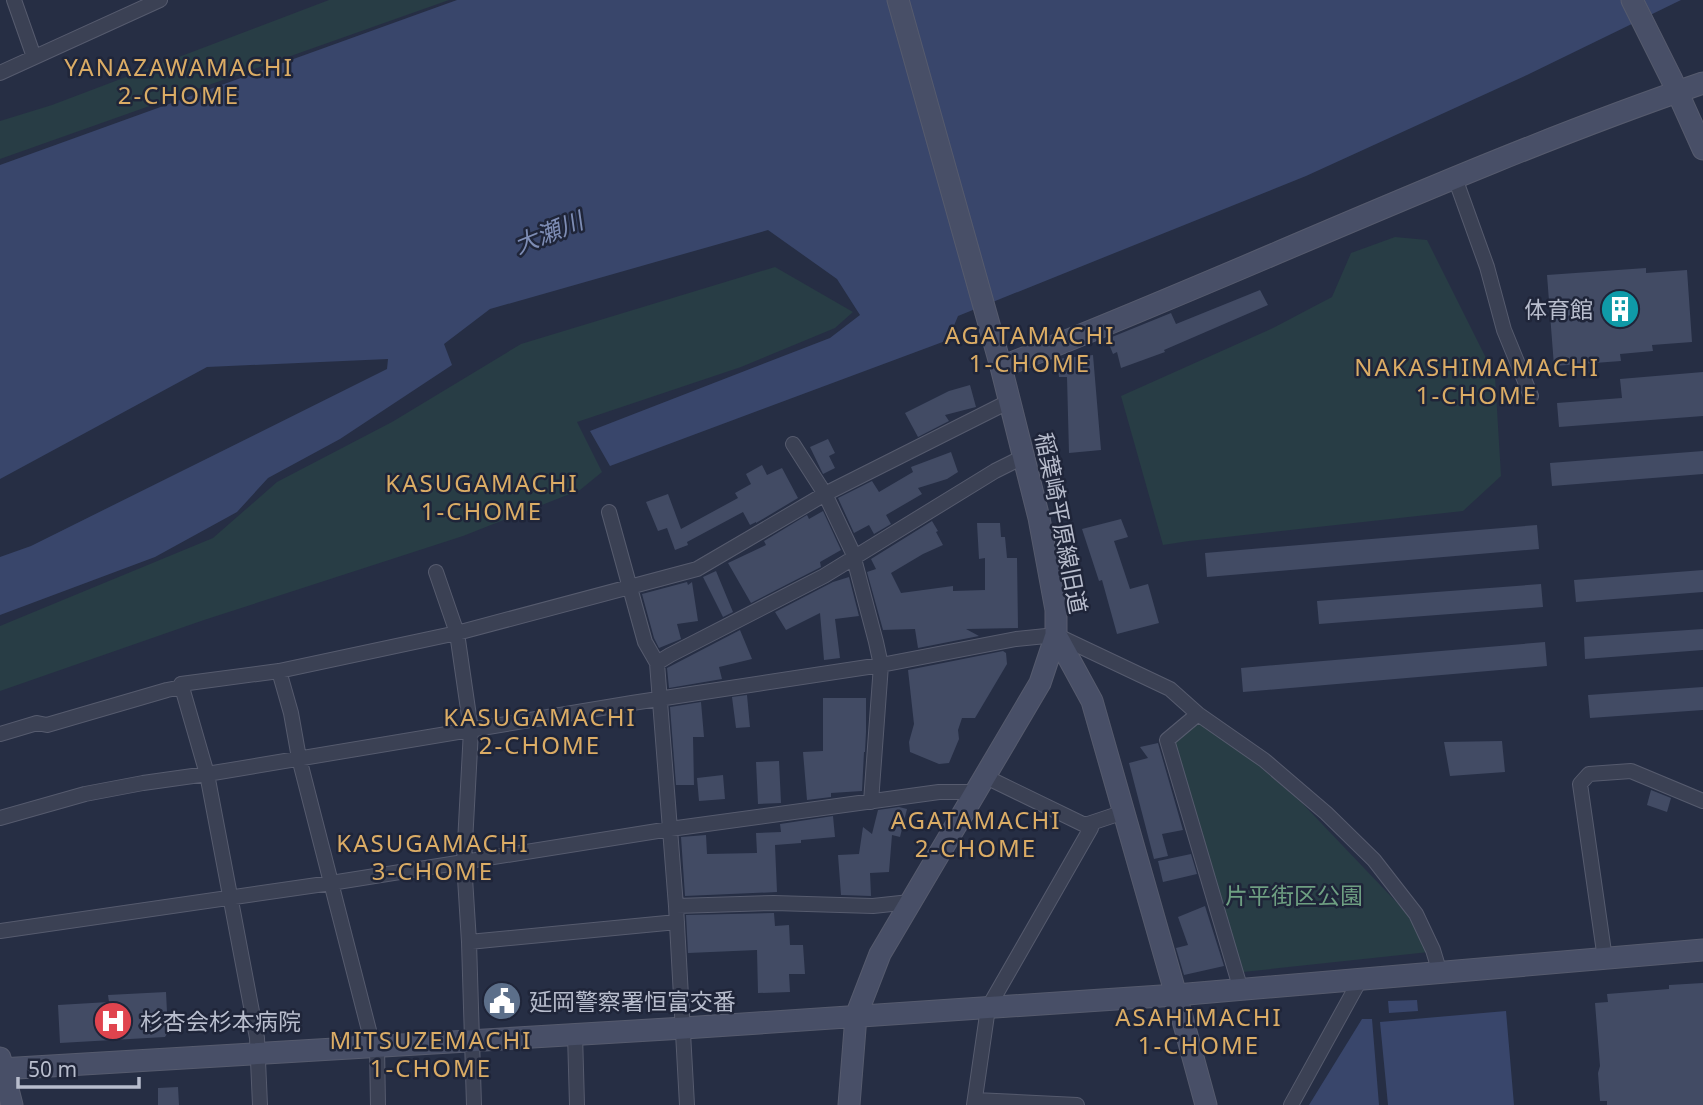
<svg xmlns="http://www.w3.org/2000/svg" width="1703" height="1105" font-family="'Noto Sans','Noto Sans JP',sans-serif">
	<rect width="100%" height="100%" fill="#262e44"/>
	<path fill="#283d45" d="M329,0H449L0,159V121L52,105Z
		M1395,237L1427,240L1495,376L1501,476L1463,511L1189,541L1163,545L1121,396L1273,328L1332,297L1351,253Z
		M775,267L853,312L835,328L741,367L577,422L602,472L580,490L463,536L204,620L0,691V626L213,538L277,482L392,422L521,344Z
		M1197,720L1249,757L1302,803L1405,911L1429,952L1243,972L1172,740Z"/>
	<path fill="#39466b" d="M457,0H1681L1527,75L1306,176L958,316L948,340L610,466L590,431L830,338L860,315L837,279L768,230L490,309L444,344L452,365L340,439L268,478L237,512L155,557L0,615V557L31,546L387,369L388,359L207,367L0,479V165Z
		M1417,1000L1418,1011L1389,1013L1388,1001Z
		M1506,1011L1514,1105H1388L1380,1022Z
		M1362,1019H1372L1379,1105H1309Z"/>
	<path fill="#424b64" d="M1646,268V273L1687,270L1692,342L1652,345L1653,351L1620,354L1621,361L1554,366L1547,275Z
		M1260,290L1268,305L1164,350L1165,352L1121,368L1117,352L1113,354L1107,339L1171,313L1176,324Z
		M1093,355L1101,450L1069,453L1067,377H1059L1057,359Z
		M1703,372V416L1559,427L1557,403L1622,398L1620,379Z
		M970,385L976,407L945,415L949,421L918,437L905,413L949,391Z
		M828,439L835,453L829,456L835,468L823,474L810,447Z
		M1703,451V474L1552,486L1550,463Z
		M951,452L958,472L947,479L918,488L922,494L886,515L891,524L874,534L869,525L854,533L838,498L872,481L879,492L913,472L911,467Z
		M762,465L767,475L782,468L798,498L756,523V522L750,525L743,512L687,542L686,539L688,545L675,550L667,528L658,531L646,502L668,494L681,529L738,498L735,493L751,484L746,474Z
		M823,511L841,550L820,562L821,567L819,568L751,603L728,563L766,545L764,541L807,515L809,519Z
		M1121,519L1128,537L1114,541L1130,589L1148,584L1159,623L1117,634L1102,580L1099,581L1082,529Z
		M932,521L938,531L936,532L943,545L923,554L891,573L901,593L953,586V591L985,590V558L979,559L977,523H1000L1001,537H1005L1007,558H1017L1018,628L966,629L979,636L918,648L915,629L883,630L867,572L876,569L871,559Z
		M1537,525L1539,549L1207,577L1205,553Z
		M1703,570V592L1576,602L1574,580Z
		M716,571L733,612L723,617L703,577Z
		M849,577L859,616L835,619L840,658L824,660L820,613L786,630L775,612L833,582Z
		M687,582L688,585L692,582L698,621L677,624L681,639L659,648L654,638L642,594Z
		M1541,584L1543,607L1319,624L1317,601Z
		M1703,629V650L1585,659L1584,637Z
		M740,630L752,659L719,667L722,679L669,688L667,668Z
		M1545,642L1547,666L1243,692L1241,668Z
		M1003,651L1006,653L1007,664L975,718H962L958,730L959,739L949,763L939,764L910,752L909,742L914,724L908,670Z
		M1703,687V710L1590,718L1588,695Z
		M747,695L750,727L736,728L732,697Z
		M823,698H866V732L865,752H864L862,791L831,793V797L807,800L803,752L823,751Z
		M701,702L704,737H693L694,785H676L670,707Z
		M1502,741L1505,772L1450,776L1444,742Z
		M1158,743L1183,830L1162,834L1168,856L1154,859L1129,763L1148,758L1140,747Z
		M779,761L781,803L758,804L756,762Z
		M723,775L725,799L699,801L697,778Z
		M1651,790L1671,798L1667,812L1647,805Z
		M899,807L907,809L900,837L892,835L889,872L870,873L871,896L841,895L838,855L859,854L863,827L872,834L878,810Z
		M833,816L835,837L801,840V843L775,845L777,892L685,896L681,837L706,835L707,854L757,853L756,833L781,832L780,824Z
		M1191,854L1197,874L1163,882L1158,861Z
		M1205,906L1224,966L1184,975L1176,948L1188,945L1178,917Z
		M774,913L775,926L789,925L790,945H803L805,974H789L790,992L758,993L757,950L688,953L686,915Z
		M1703,983V1105H1607V1101H1600L1598,1073L1600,1066L1595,1003L1608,1002L1607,994L1669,989V985Z
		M513,986L514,1014L490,1015L489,987Z
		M166,992L168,1032L165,1037L60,1043L58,1005L109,1002L108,995Z
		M178,1087L179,1105H158V1088Z"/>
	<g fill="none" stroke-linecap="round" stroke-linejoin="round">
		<g stroke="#565b6e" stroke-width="16">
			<path id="street" d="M14,0L34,57
				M0,73L160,0
				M1455,178L1487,267L1504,330L1531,396
				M793,444L825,494L852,551L876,642L881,665L871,802
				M609,512L645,642L657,663
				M436,572L457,633L471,730L464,862L469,942L474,1105
				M279,671L291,713L299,758L373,1046
				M1198,714L1167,740L1241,990
				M0,734L37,723L47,725L167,690L182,687
				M0,818L85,794L143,783L207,774L632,703L881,665L1016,639L1056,635L1170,689L1198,714L1264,760L1326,813L1374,860L1416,914L1433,950L1440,973
				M1085,825L1124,812
				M676,906L774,903L873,906L910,902
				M0,931L331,883L670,829L939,792H977
				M469,942L677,922
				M1605,959L1580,784L1589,774L1631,771L1703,801
				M575,1034L577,1105
				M377,1046L378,1105
				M975,1100L1077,1105
				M260,1105L257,1038L207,774L181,684L279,671L457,633L697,569L825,494L1010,401
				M687,1105L676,906L657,663L670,655L824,576L995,471L1023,457
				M974,1105L988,1008L1091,828L986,777
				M1291,1105L1360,980"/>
		</g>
		<g stroke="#565b6e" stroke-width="23">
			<path id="secondary" d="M1632,0L1672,80L1703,149
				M1001,367C1236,276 1464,165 1703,83
				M1056,635L1092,701L1176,995L1206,1105
				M0,1058L12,1105
				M0,1069L684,1028L1176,995L1703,950
				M849,1105L856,1016L880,954L1040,683L1056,635V610L1039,518L1001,367L898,0"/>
		</g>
		<use href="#street" stroke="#3b4154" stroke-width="14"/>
		<use href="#secondary" stroke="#484f67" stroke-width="21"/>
	</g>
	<defs>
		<g id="building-disc" transform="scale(2.0125)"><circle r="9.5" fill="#0f9aa8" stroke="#1f2539"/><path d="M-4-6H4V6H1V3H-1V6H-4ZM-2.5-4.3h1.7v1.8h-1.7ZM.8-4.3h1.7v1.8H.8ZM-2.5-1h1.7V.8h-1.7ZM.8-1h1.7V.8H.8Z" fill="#fff"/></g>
		<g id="civic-disc" transform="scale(2.0125)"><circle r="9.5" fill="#5c6f8a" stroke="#1f2539"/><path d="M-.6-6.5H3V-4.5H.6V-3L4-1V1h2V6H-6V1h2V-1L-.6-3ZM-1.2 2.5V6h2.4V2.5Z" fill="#fff"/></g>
		<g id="hospital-disc" transform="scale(2.0125)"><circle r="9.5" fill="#e0444e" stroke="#1f2539"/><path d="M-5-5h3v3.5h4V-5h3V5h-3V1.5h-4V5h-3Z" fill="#fff"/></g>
	</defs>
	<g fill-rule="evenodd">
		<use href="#building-disc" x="1620" y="309"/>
		<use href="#civic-disc" x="502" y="1001"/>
		<use href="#hospital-disc" x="113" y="1021"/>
	</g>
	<g text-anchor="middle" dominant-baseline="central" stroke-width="5" stroke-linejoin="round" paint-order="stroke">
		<g font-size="23" fill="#b8bdcd" stroke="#1f2539" text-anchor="start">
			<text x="1593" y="309" text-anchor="end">体育館</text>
			<text x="529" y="1001">延岡警察署恒富交番</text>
			<text x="140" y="1021">杉杏会杉本病院</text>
		</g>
		<g font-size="23" fill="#b8bdcd" stroke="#1f2539">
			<text transform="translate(1062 523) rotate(79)">稲葉崎平原線旧道</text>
		</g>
		<g font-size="23" fill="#6e9f82" stroke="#1f2539">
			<text x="1294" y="895">片平街区公園</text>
		</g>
		<g font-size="24" letter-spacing="2" fill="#dbac65" stroke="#1f2539">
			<text x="179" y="66">YANAZAWAMACHI<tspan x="179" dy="28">2-CHOME</tspan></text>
			<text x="1030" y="334">AGATAMACHI<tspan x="1030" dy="28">1-CHOME</tspan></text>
			<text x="1477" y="366">NAKASHIMAMACHI<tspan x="1477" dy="28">1-CHOME</tspan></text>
			<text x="482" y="482">KASUGAMACHI<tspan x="482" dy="28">1-CHOME</tspan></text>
			<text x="540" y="716">KASUGAMACHI<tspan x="540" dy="28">2-CHOME</tspan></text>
			<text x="976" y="819">AGATAMACHI<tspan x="976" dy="28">2-CHOME</tspan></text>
			<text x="433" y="842">KASUGAMACHI<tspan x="433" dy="28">3-CHOME</tspan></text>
			<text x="1199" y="1016">ASAHIMACHI<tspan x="1199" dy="28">1-CHOME</tspan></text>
			<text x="431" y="1039">MITSUZEMACHI<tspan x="431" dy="28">1-CHOME</tspan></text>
		</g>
		<g font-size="24" font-style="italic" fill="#7e8db5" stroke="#1f2539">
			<text transform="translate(548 232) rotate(-22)">大瀬川</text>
		</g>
	</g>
	<path d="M18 1077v10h121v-10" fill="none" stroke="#b8bdcd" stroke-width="3.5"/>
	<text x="28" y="1077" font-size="21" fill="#b8bdcd" stroke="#1f2539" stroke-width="5" paint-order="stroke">50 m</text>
</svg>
